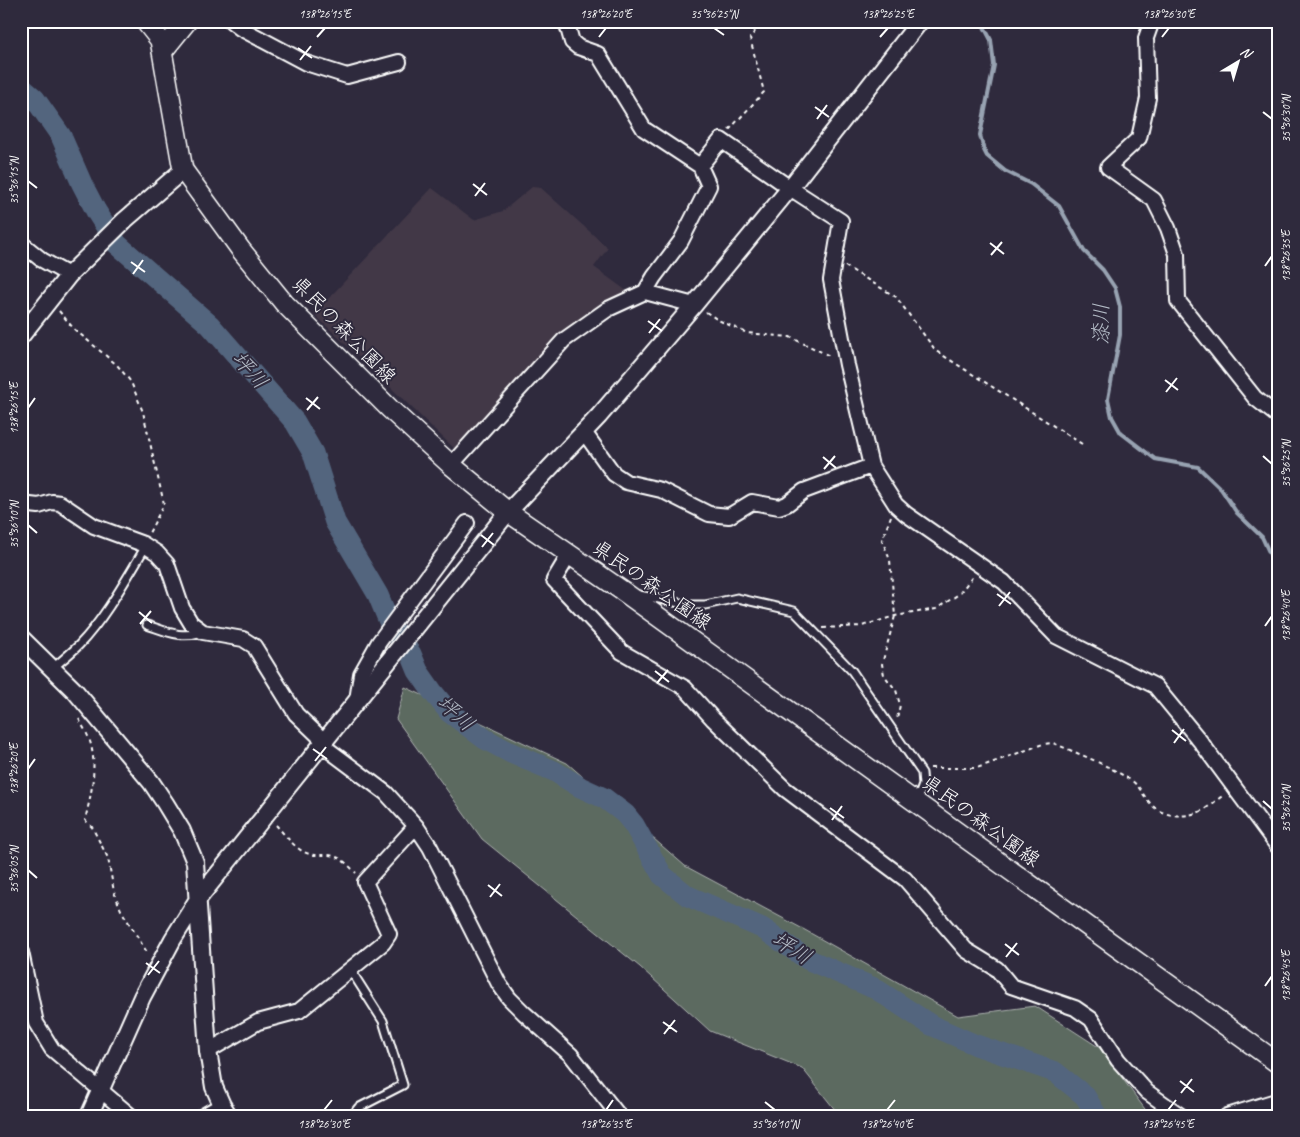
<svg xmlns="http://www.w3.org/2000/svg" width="1300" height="1137" font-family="Caveat,'Klee One',sans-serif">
	<rect width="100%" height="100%" fill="#2f2a3d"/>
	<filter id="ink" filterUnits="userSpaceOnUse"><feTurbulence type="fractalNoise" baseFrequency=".02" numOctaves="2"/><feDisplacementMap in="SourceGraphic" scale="10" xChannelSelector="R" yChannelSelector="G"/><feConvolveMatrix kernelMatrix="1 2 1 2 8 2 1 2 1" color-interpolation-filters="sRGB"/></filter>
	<g filter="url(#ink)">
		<path fill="#423847" d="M532,187L541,188L608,248L594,267L631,294L597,310L457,451L314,314L432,188L474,220L503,211Z"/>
		<path fill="#5c6a60" stroke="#aeb4b0" d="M405,687L567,763L685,866L803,929L958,1016L1035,1006L1100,1048L1150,1116H840L802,1068L710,1031L640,967L482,839L396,719Z"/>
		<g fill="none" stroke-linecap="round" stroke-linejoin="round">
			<path stroke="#98a3b2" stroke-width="4" d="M981,21L991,40L994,65L980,135L984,150L987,156L1005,171L1031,184L1059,206L1084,251L1103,270L1115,288L1120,307V335L1108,399L1112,417L1121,433L1155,459L1198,467L1221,489L1237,513L1262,537L1279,574"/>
			<path stroke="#53657e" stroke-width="21" d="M21,87L35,99L61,136L82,184L96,211L117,244L210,325L295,422L313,453L335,522L378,595L390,624L411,654L418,671L432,691L449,712L485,739L511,753L554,771L580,787L604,798L625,814L634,825L662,875L688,896L762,928L807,959L876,989L931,1025L976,1045L1055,1072L1085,1096L1097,1116"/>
			<g stroke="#fff" stroke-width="11">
				<path id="service" d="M639,595L690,605H705L737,598L794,611L852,671L922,773L923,785L917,801
					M147,625C168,632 181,639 203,632
					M53,668C61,661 71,653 79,645C105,618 126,579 146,546
					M350,969L383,1021L403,1085L358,1108L352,1116"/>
			</g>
			<g stroke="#fff" stroke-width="18">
				<path id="minor" d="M231,21L240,28L306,63L347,76L399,62
					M566,21L572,42L578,47L598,54L644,129L700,166L709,186L681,241L654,277L645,292
					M1152,21L1146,38L1148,98L1139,138L1108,167L1154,200L1168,228L1177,254L1178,301L1255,398L1279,417
					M700,166L721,140L790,188L841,221L831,280L847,365L871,466L896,505L906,514L1004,582L1056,636L1155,686L1200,741L1279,848
					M21,243L42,260L69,275
					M584,432L614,474L626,482L661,490L709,514L729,516L752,502L779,507L787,504L804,491L871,466
					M451,465L564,340L608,309L645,292L694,305
					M21,504L39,506L52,502L60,503L94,526L143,544L157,553L167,564L182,608L191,623L203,632L243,639L254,646L296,714L324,741
					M569,555L554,580L622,652L685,688L713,719L785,789L905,879L966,950L997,969L1011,986L1075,1008L1091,1019L1118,1060L1147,1092L1181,1116
					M357,700L361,674L379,642L467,523
					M322,745L386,793L416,826L430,847L499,984L509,998L524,1013L571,1055L619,1116
					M21,952L36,1023L52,1049L131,1116
					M208,1051L258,1022L299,1011L383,943L389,934L365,882L416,826
					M203,1116L222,1105
					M1227,1116L1279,1100"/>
			</g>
			<g stroke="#fff" stroke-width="20">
				<path id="tertiary" d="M21,336L69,275L125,220L183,170
					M21,638L75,691L151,782L165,803L182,831L195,862L208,1051L214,1087L222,1105L229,1116
					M89,1116L142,997L173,939L198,899L508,512L599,416L694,305L790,188L920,21"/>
			</g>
			<g stroke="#fff" stroke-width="22">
				<path id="secondary" d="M145,21L160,40L183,170L241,250L284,303L390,409L451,465L508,512L624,592L1279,1064
					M162,52L187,21"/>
			</g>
			<path stroke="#fff" stroke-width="2" stroke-dasharray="4 4" stroke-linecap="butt" d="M729,130L764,92L750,38L763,21
				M845,266L896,297L936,351L1082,444
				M59,311L74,329L117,365L131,382L143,412L164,504L149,533
				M706,312L718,320L747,333L790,337L832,357
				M891,516L882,540L890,560L895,616L882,664L884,675L896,690L900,705L897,719
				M823,628L862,626L895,616L936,609L959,594L973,576
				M79,719C83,727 89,736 91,745C97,770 91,795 85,820L92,827L108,858L114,892L121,910L148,954
				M930,768H977L1043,744L1053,743C1079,754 1106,764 1129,779C1141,786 1143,797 1152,805C1163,817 1184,818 1199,812C1207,809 1216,800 1224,795
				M276,825C284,834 294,847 304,852C312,856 319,855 327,855C340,855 348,865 356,873"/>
			<use href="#service" stroke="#2f2a3d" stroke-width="7"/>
			<use href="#minor" stroke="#2f2a3d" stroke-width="14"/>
			<use href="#tertiary" stroke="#2f2a3d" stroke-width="16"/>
			<use href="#secondary" stroke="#2f2a3d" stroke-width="19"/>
		</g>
	</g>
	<path fill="none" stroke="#fff" stroke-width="2" d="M714,28L724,35M317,37L325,28M599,37L606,28M880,37L888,28M1162,37L1169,28M298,48L312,58M300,60L311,46M815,107L829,117M1263,112L1272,119M817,119L827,105M28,181L37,188M473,184L487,195M475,196L485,183M990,243L1004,254M991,255L1002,242M131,262L145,272M1265,266L1272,256M133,274L143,260M648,321L662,331M649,333L660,319M1165,380L1178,390M1166,392L1177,378M306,398L320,409M28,408L35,398M307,410L318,397M1263,456L1272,464M823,457L836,468M824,469L835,456M28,525L37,533M481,535L494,545M482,547L493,533M997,594L1011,604M999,606L1010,592M139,612L152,623M140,624L151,611M1265,626L1272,616M655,671L669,682M657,683L668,670M1172,730L1186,741M1174,743L1184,729M313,749L327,759M315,761L326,747M28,769L35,759M1263,801L1272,809M830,808L844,818M832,820L842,806M28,870L37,878M488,885L502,896M490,897L500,884M1005,944L1019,955M1006,957L1017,943M146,963L160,973M148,975L159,961M1265,986L1272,976M663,1022L677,1032M664,1034L675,1020M1180,1081L1194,1092M1181,1093L1192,1079M765,1102L775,1110M324,1110L332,1100M606,1110L613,1100M887,1110L895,1100M1168,1110L1176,1100"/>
	<g text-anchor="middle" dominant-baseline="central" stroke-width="4" stroke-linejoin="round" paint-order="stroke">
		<g font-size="20" fill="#fff" stroke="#2f2a3d">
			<text transform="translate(344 330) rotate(46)">県民の森公園線</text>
			<text transform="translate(652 585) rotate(35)">県民の森公園線</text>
			<text transform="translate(981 821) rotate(36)">県民の森公園線</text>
		</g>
		<g font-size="21" font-style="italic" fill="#b2bac5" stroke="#2f2a3d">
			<text transform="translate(1101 324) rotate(-90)">漆川</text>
			<text transform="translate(250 370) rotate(49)">坪川</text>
			<text transform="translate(456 713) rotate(42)">坪川</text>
			<text transform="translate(792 948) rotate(32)">坪川</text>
		</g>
	</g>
	<rect width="1300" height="1137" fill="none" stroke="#2f2a3d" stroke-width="55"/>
	<g transform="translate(1238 62) rotate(38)" stroke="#2f2a3d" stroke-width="4" paint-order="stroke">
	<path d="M0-4L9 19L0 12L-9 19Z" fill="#ffffff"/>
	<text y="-8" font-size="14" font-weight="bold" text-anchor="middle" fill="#ffffff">N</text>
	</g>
	<rect x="28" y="28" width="1244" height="1082" fill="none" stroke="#fff" stroke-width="2"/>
	<g font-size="12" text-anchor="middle" fill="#fff">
		<text x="325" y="18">138°26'15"E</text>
		<text x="606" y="18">138°26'20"E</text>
		<text x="714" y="18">35°36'25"N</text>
		<text x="888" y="18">138°26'25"E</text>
		<text x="1169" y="18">138°26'30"E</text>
		<text transform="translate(1286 119) rotate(-90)" y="4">35°36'30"N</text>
		<text transform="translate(14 181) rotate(-90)" y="4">35°36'15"N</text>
		<text transform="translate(1286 256) rotate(-90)" y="4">138°26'35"E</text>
		<text transform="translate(14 408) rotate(-90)" y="4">138°26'15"E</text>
		<text transform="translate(1286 464) rotate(-90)" y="4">35°36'25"N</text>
		<text transform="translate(14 525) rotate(-90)" y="4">35°36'10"N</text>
		<text transform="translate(1286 616) rotate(-90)" y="4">138°26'40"E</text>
		<text transform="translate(14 769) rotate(-90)" y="4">138°26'20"E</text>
		<text transform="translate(1286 809) rotate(-90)" y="4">35°36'20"N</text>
		<text transform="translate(14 870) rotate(-90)" y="4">35°36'05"N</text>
		<text transform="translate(1286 976) rotate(-90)" y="4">138°26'45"E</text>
		<text x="324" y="1128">138°26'30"E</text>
		<text x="606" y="1128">138°26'35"E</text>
		<text x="775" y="1128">35°36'10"N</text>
		<text x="887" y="1128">138°26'40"E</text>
		<text x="1168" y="1128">138°26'45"E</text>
	</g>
</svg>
